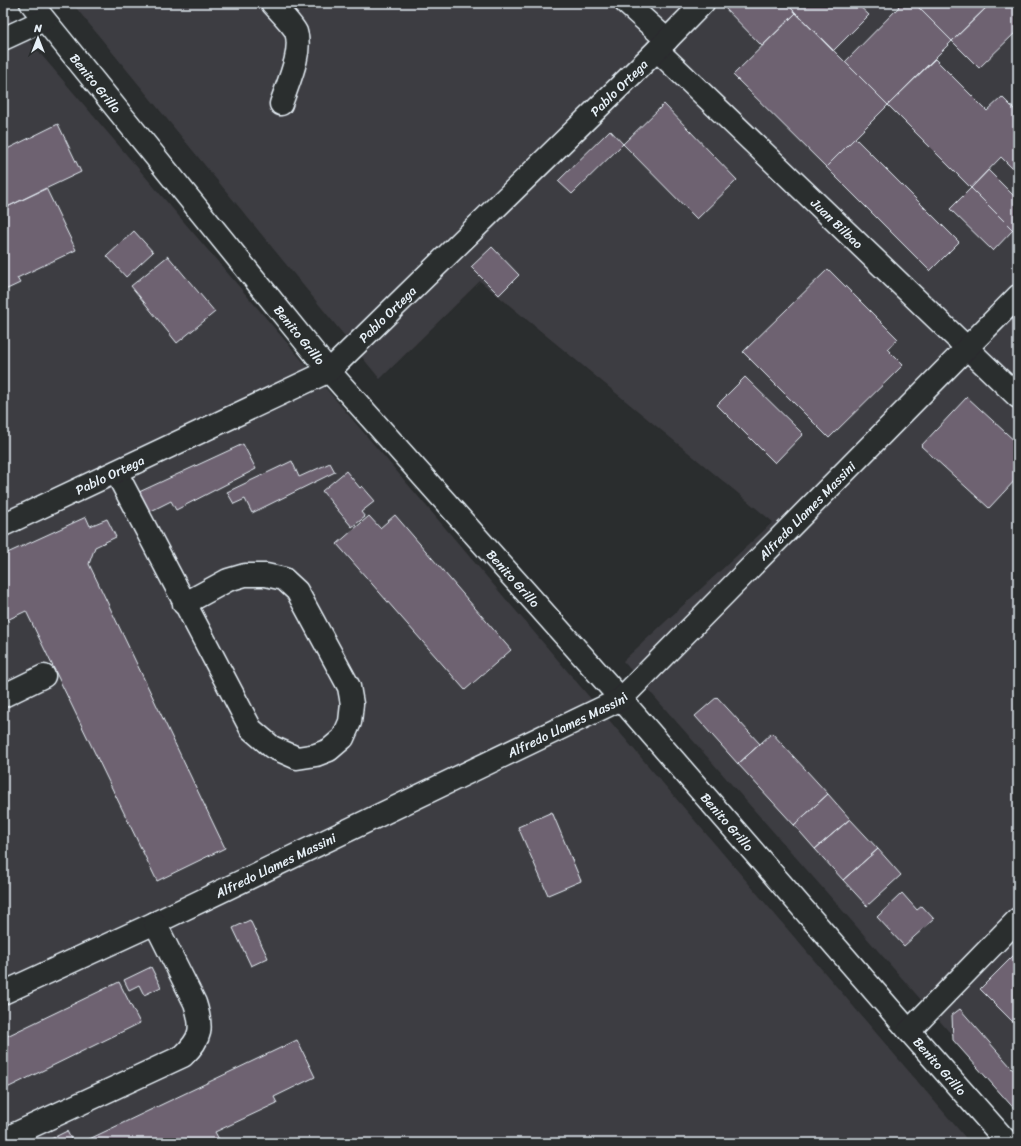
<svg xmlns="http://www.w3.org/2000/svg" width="1021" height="1146" font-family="Sriracha,sans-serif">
	<rect width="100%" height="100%" fill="#2a2d2e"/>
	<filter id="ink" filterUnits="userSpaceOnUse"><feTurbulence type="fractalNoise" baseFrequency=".025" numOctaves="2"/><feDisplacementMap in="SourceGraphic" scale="8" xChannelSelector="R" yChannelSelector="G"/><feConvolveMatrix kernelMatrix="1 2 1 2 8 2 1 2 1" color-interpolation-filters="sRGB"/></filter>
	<g filter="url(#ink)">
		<path fill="#3e3d42" d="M72,3H1018V1110L623,661L773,522L480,281L380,379Z
			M3,10L970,1143H3Z"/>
		<path fill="#6e6271" stroke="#e8f1f8" d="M722,3H786L796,13L762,46L721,4Z
			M786,3H856L869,15L833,51Z
			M895,3H914L952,41L888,105L845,62L899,7Z
			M914,3H991L952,41Z
			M991,3H1018V30L979,68L952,41Z
			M796,13L888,105L826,167L733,75Z
			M935,59L987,111L1002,97L1018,113V174L1001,157L971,188L888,105Z
			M664,104L737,180L697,219L623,144Z
			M58,124L81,172L3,209V151Z
			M610,130L623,144L572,194L558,181Z
			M855,138L959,242L930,271L826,167Z
			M988,170L1018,200V225L1013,230L971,188Z
			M46,188L76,250L17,278L20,283L3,291V209Z
			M971,188L1013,230L993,251L950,209Z
			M134,231L153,252L126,277L107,256Z
			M492,247L519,275L499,295L471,267Z
			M168,256L215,312L177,343L131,286Z
			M828,269L898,339L887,349L903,365L829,438L743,352Z
			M745,377L803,434L775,463L717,405Z
			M967,397L1018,444V477L989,508L921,446Z
			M243,444L256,469L176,510L171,501L147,513L137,493Z
			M292,461L299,477L330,463L335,472L252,513L245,499L234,504L227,492Z
			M346,471L360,488L362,486L375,501L361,512L365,517L352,527L322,491Z
			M395,515L511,650L465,690L337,544L369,516L380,528Z
			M86,517L90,526L107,519L116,537L95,547L89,564L225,848L157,881L26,611L3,622V555Z
			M717,697L760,744L738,764L695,716Z
			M772,733L828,794L794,825L738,764Z
			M828,794L850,819L815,849L794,825Z
			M552,812L581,881L548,895L518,827Z
			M850,819L878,849L843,880L815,849Z
			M878,849L901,875L867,906L843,880Z
			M902,893L917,910L922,906L934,919L904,946L877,917Z
			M250,920L268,958L251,966L233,928Z
			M1018,951V1027L980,989Z
			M151,967L161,987L144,995L139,985L129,990L124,980Z
			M119,982L140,1023L3,1090V1038Z
			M960,1009L1018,1075V1113L953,1040L952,1015Z
			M297,1040L315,1077L274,1097L277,1103L215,1132L221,1143H81Z
			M67,1131L73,1143H43Z"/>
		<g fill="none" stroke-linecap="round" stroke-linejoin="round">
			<g stroke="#e8f1f8" stroke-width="25">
				<g id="minor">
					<path id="s1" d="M31,3L329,371L621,699L909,1031L1008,1143"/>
					<path d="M272,3C278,10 293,25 296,32C303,52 287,85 281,104"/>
					<path d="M626,3L667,40"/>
					<path d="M3,39L44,20"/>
					<path id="s2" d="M657,50L1018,397"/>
					<path d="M116,472L251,729L272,747L297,758L316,755L329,750L343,738L350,722L352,704L349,687L297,591L284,579L266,575H245L228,580L184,604"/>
					<path id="s3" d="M3,525L329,371L657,50L703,3"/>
					<path d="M3,696L44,676"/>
					<path id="s4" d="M3,993L155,923L621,699L1018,296"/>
					<path d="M909,1031L1018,919"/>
					<path d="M17,1133L183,1056C202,1038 203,1028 195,1003L155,923"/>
				</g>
			</g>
			<use href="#minor" stroke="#2a2d2e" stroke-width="22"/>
		</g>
	</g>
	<g text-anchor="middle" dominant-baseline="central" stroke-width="3.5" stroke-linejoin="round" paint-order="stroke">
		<g font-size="13" fill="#e8f1f8" stroke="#2a2d2e">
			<text stroke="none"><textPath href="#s1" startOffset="103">Benito Grillo</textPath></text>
			<text stroke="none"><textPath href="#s3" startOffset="766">Pablo Ortega</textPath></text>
			<text stroke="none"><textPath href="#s2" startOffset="250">Juan Bilbao</textPath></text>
			<text stroke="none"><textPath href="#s3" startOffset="442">Pablo Ortega</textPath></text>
			<text stroke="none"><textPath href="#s1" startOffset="427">Benito Grillo</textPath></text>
			<text stroke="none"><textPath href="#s3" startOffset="118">Pablo Ortega</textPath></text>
			<text stroke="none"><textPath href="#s4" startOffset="949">Alfredo Llames Massini</textPath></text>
			<text stroke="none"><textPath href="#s1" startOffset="751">Benito Grillo</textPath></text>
			<text stroke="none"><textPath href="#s4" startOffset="625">Alfredo Llames Massini</textPath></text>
			<text stroke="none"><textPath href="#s1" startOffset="1075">Benito Grillo</textPath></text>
			<text stroke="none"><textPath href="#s4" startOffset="301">Alfredo Llames Massini</textPath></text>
			<text stroke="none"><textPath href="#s1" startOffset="1399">Benito Grillo</textPath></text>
		</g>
	</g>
	<rect width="1021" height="1146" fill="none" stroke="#2a2d2e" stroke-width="16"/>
	<rect x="8" y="8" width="1005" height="1130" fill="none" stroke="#e8f1f8" stroke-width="1.5" filter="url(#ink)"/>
	<g transform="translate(38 38)" stroke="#2a2d2e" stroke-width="3" paint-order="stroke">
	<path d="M0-3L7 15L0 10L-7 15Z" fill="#e8f1f8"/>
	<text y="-6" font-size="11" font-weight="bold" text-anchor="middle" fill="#e8f1f8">N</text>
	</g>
</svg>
